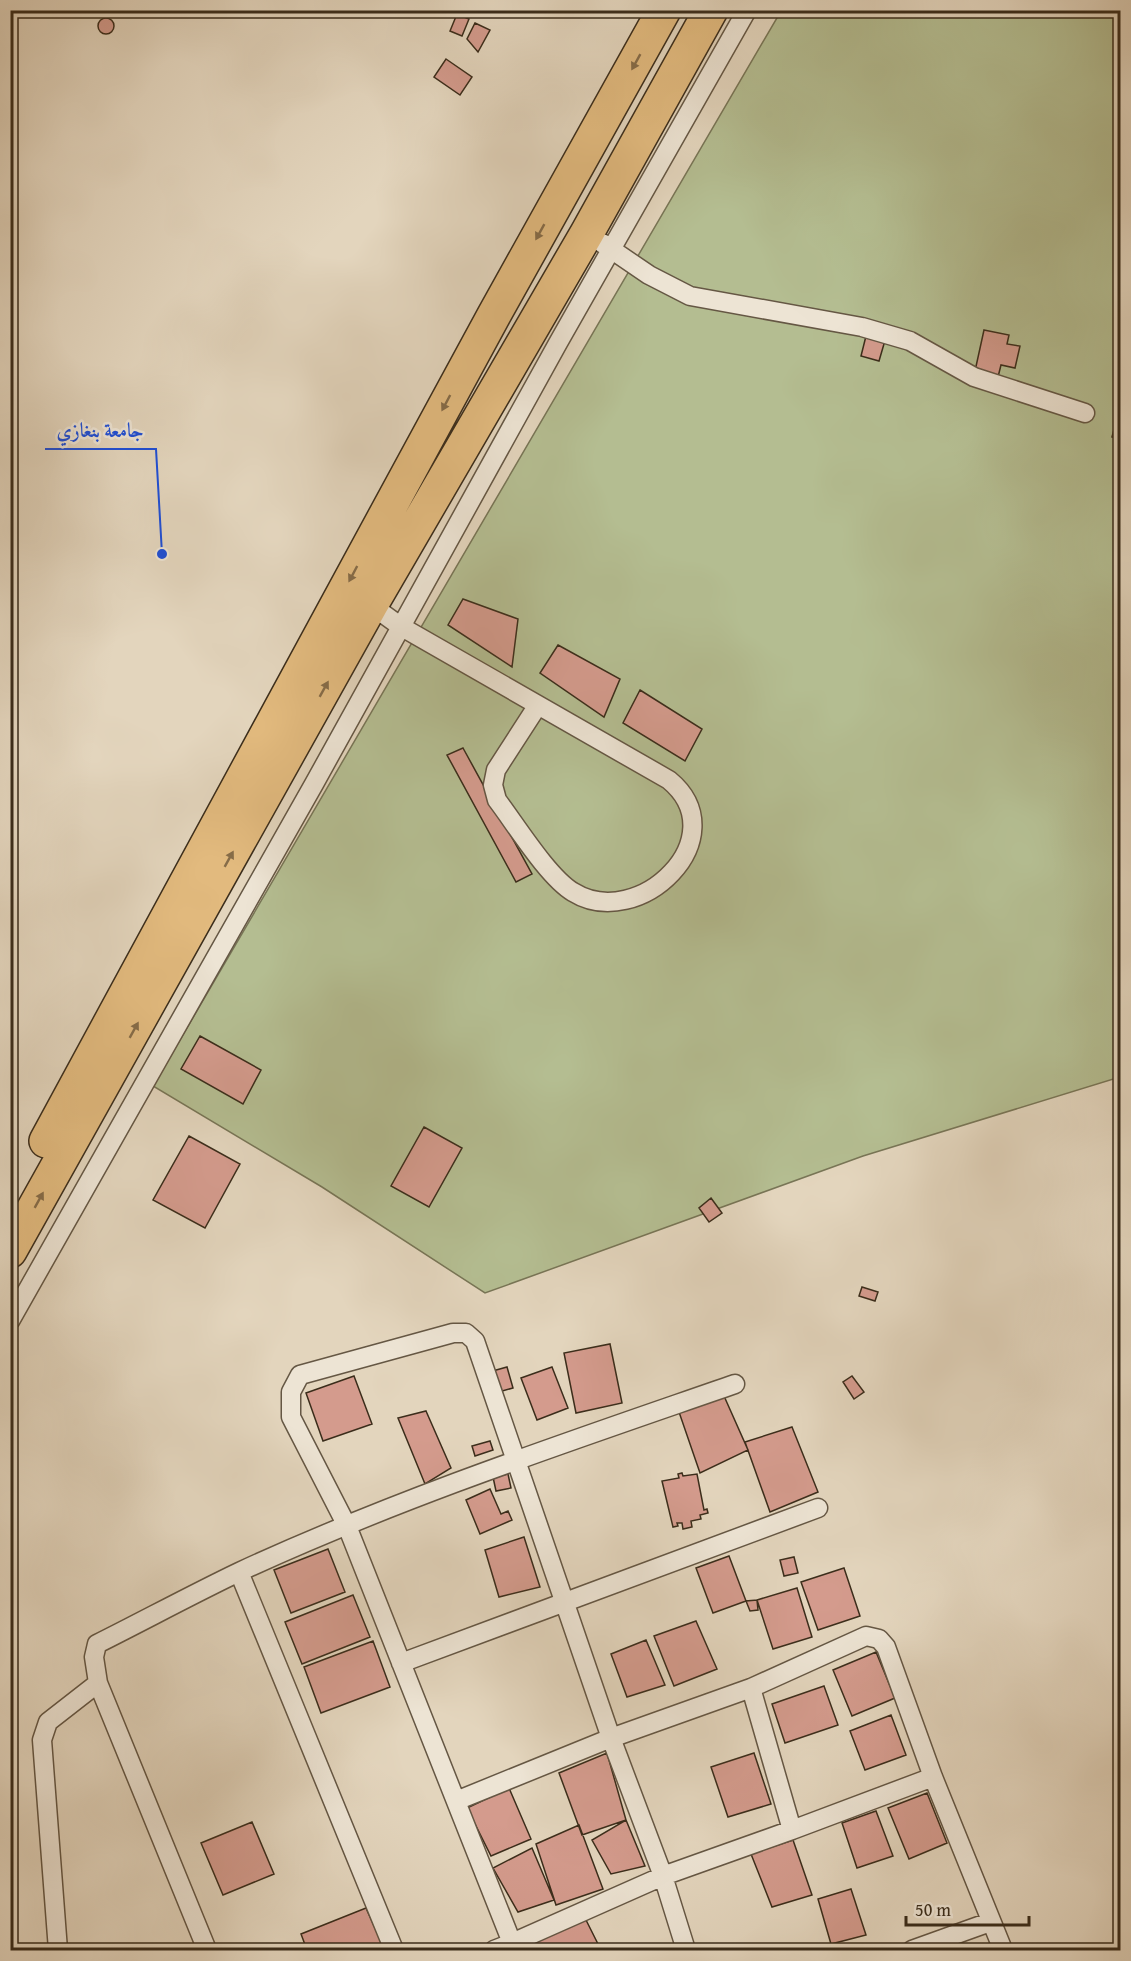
<svg xmlns="http://www.w3.org/2000/svg" width="1131" height="1961" font-family="'Gentium Book Plus',Amiri,serif">
	<rect width="100%" height="100%" fill="#e3d5bd"/>
	<filter id="stains"><feTurbulence type="fractalNoise" baseFrequency=".00333" numOctaves="4"/><feColorMatrix values="0 0 0 0 .2 0 0 0 0 .09 0 0 0 0 .02 0 0 0 .5 -.17"/></filter>
	<radialGradient id="worn" r=".72"><stop offset=".6" stop-color="#630" stop-opacity="0"/><stop offset="1" stop-color="#630" stop-opacity=".3"/></radialGradient>
	<path fill="#b4bd91" stroke="#787556" stroke-width="1.5" d="M781,11H1120V1077L863,1156L485,1293L322,1187L153,1086Z"/>
	<path fill="#d49b8d" stroke="#3b2d1b" stroke-width="1.5" d="M457,14L469,19L462,36L450,31Z
		M98 26a8 8 0 1 1 16 0a8 8 0 1 1-16 0Z
		M475,23L490,30L478,52L467,39Z
		M446,59L472,77L460,95L434,77Z
		M984,330L1009,335L1007,344L1020,346L1015,368L1001,365L998,377L975,371Z
		M867,332L886,337L879,361L861,356Z
		M1120,407V439L1112,437Z
		M463,599L518,619L512,667L448,625Z
		M558,645L620,679L604,717L540,673Z
		M640,690L702,729L685,761L623,723Z
		M463,748L532,874L516,882L447,755Z
		M200,1036L261,1070L243,1104L181,1069Z
		M424,1127L462,1148L429,1207L391,1186Z
		M189,1136L240,1164L205,1228L153,1200Z
		M711,1198L722,1213L709,1222L699,1208Z
		M862,1287L878,1292L875,1301L859,1296Z
		M610,1344L622,1403L576,1413L564,1353Z
		M507,1367L513,1388L495,1393L489,1372Z
		M552,1367L568,1408L537,1420L521,1378Z
		M354,1376L372,1424L323,1441L306,1393Z
		M852,1376L864,1392L854,1399L843,1382Z
		M724,1396L748,1450L700,1473L679,1412Z
		M426,1411L451,1468L425,1484L398,1418Z
		M792,1427L818,1492L770,1512L745,1442Z
		M490,1441L493,1450L475,1456L472,1446Z
		M682,1473L683,1476L697,1474L704,1510L707,1509L708,1513L700,1515L701,1519L691,1521L692,1527L683,1529L682,1523H677L678,1526L673,1527L662,1481L679,1478L678,1474Z
		M508,1474L511,1488L496,1491L493,1477Z
		M490,1489L501,1514L508,1511L512,1520L480,1534L466,1500Z
		M524,1537L540,1587L499,1597L485,1550Z
		M328,1549L345,1592L291,1613L274,1570Z
		M729,1556L746,1601L713,1613L696,1568Z
		M794,1557L798,1573L784,1576L780,1560Z
		M844,1568L860,1616L818,1630L801,1582Z
		M797,1588L812,1637L773,1649L757,1600Z
		M353,1595L370,1637L302,1664L285,1622Z
		M757,1600L758,1610L750,1611L746,1601Z
		M696,1621L717,1669L674,1686L654,1636Z
		M646,1640L665,1685L627,1697L611,1654Z
		M373,1641L390,1687L321,1713L304,1667Z
		M876,1652L895,1698L852,1716L833,1670Z
		M824,1686L838,1725L785,1743L772,1704Z
		M891,1715L906,1755L865,1770L850,1731Z
		M607,1753L626,1820L582,1835L559,1773Z
		M754,1753L771,1804L728,1817L711,1767Z
		M509,1788L531,1839L491,1856L467,1808Z
		M927,1793L947,1843L909,1859L888,1808Z
		M876,1811L893,1856L857,1868L842,1823Z
		M626,1820L645,1866L611,1874L592,1840Z
		M252,1822L274,1874L223,1895L201,1843Z
		M579,1825L603,1889L556,1905L536,1844Z
		M793,1840L812,1895L772,1907L751,1854Z
		M532,1848L554,1900L518,1912L493,1868Z
		M851,1889L866,1935L831,1944L818,1899Z
		M366,1908L385,1950H307L301,1934Z
		M586,1920L601,1950H526L524,1945Z"/>
	<g fill="none" stroke-linecap="round" stroke-linejoin="round">
		<g stroke="#655744" stroke-width="21">
			<path id="street" d="M602,243L649,275L690,296L862,327L910,341L974,377L1085,413
				M371,605L400,626L669,780C738,837 639,933 573,892C548,877 516,825 497,800L493,785L496,770L538,705
				M10,1321L314,784L558,343L747,10
				M239,1572L394,1950
				M401,1663L818,1508
				M456,1801L611,1738L751,1688
				M792,1830L933,1777
				M58,1950L42,1740L48,1722L98,1683
				M207,1950L98,1683L94,1657L97,1644C145,1620 191,1595 239,1572C399,1498 568,1442 735,1384
				M494,1950L512,1943L663,1876L611,1738L475,1341L466,1333H453L300,1375L291,1392V1417L347,1526L512,1943L515,1950
				M686,1950L663,1876L792,1830L751,1688L866,1636L879,1639L886,1647L933,1777L1003,1950
				M912,1950L990,1922"/>
		</g>
		<g stroke="#3b2d1b" stroke-width="36">
			<path id="highway" d="M46,1141L494,315L664,10
				M10,1251L371,605L587,233L711,10"/>
		</g>
		<use href="#street" stroke="#ede4d4" stroke-width="18"/>
		<use href="#highway" stroke="#e2ba7e" stroke-width="33"/>
	</g>
	<defs><path id="oneway-solid" d="M-6-.8H1V-3.2L6.5 0L1 3.2V.8H-6Z" transform="scale(1.5)"/></defs>
	<g fill="#866c48">
		<use href="#oneway-solid" transform="translate(636 62) rotate(119)"/>
		<use href="#oneway-solid" transform="translate(540 232) rotate(119)"/>
		<use href="#oneway-solid" transform="translate(446 403) rotate(118)"/>
		<use href="#oneway-solid" transform="translate(353 574) rotate(118)"/>
		<use href="#oneway-solid" transform="translate(324 689) rotate(-61)"/>
		<use href="#oneway-solid" transform="translate(229 859) rotate(-61)"/>
		<use href="#oneway-solid" transform="translate(134 1030) rotate(-61)"/>
		<use href="#oneway-solid" transform="translate(39 1200) rotate(-61)"/>
	</g>
	<path fill="none" stroke="#1d4ed8" stroke-width="2" d="M162 554L156 449H45"/>
	<circle fill="#1d4ed8" stroke="#ede4d4" stroke-width="2" cx="162" cy="554" r="6"/>
	<g font-size="20" text-anchor="middle" font-weight="bold" fill="#1d4ed8" stroke="#ede4d4" stroke-width="5" stroke-linejoin="round" paint-order="stroke">
		<text x="100" y="437">جامعة بنغازي</text>
	</g>
	<rect width="1131" height="1961" fill="none" stroke="#e3d5bd" stroke-width="36"/>
	<rect x="12" y="12" width="1107" height="1937" fill="none" stroke="#3b2d1b" stroke-width="3"/>
	<rect x="18" y="18" width="1095" height="1925" fill="none" stroke="#3b2d1b" stroke-width="1.5"/>
	<path d="M906 1916v9h123v-9" fill="none" stroke="#3b2d1b" stroke-width="3"/>
	<text x="915" y="1916" font-size="18" fill="#3b2d1b" stroke="#ede4d4" stroke-width="4.5" paint-order="stroke">50 m</text>
	<rect width="100%" height="100%" filter="url(#stains)"/>
	<rect width="100%" height="100%" fill="url(#worn)"/>
</svg>
